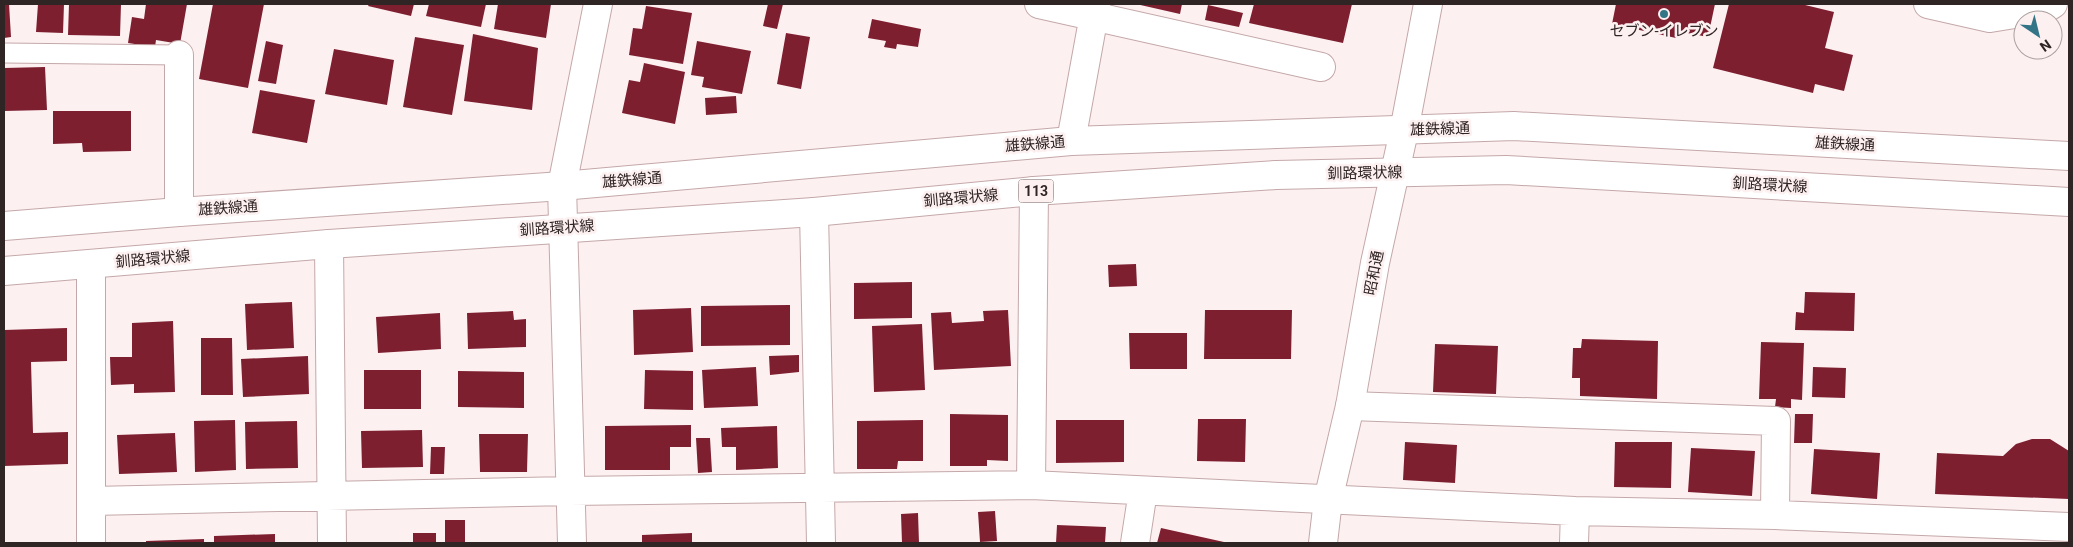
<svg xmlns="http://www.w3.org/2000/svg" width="2073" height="547" font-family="Roboto,'Noto Sans JP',sans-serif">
	<rect width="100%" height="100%" fill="#fdf0f1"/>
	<path fill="#7e1f30" d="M4,4H9L11,37L4,38Z
		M38,4H64L63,33L36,32Z
		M69,4H121L120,36L68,35Z
		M146,4H187L180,44L156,40L155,47L128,43L132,17L144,19Z
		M213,4H264L248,88L199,79Z
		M369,4H414L411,16L368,6Z
		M429,4H486L481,27L426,16Z
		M498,4H551L546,38L494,29Z
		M768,4H783L777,29L763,26Z
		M1136,4H1182L1180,14Z
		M1254,4H1352L1343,43L1249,23Z
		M1616,4H1715L1708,37L1677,31L1676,38L1612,24Z
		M1729,4H1801L1834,12L1825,48L1853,55L1844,91L1815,84L1813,93L1713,68Z
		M1208,5L1243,13L1239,27L1205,20Z
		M646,6L692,13L683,64L629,55L633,28L642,29Z
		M872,19L921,29L918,47L897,44L896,49L884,47L886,41L868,38Z
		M786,33L810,37L801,89L777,84Z
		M473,34L538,48L532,110L464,101Z
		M415,37L464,45L452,115L403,107Z
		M266,41L283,45L276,84L258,81Z
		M697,41L751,51L742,94L702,87L704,77L691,75Z
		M334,49L394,60L387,105L325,94Z
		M644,63L685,72L675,124L622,113L629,80L640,82Z
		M45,67L47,110L4,111V68Z
		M260,90L315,100L307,143L252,133Z
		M736,96L737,113L706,115L705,98Z
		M53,111H131V151L83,152L82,143L53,144Z
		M1136,264L1137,286L1109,287L1108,265Z
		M912,282V318L854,319V283Z
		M1805,292L1855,293L1854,331L1795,330L1796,312L1804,313Z
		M292,302L294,348L247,350L245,304Z
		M790,305V345L701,346V306Z
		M691,308L693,352L634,355L633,310Z
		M1008,310L1011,366L934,370L931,313L951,312L952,323L984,321L983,311Z
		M1205,310H1292L1291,359H1204Z
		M513,311L514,320L526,319V347L468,349L467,313Z
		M440,313L441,349L378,353L376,317Z
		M173,321L175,392L134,393V384L111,385L110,357H132V323Z
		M922,324L925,390L874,392L872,326Z
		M67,328V361L31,362L33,433L68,432V464L4,466V330Z
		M1129,333H1187V369H1130Z
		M201,338H232L233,395H201Z
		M1582,339L1658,341L1657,399L1580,396V378H1572L1573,348H1581Z
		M1761,342L1804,343L1802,400L1791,399V408L1775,407L1776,399H1759Z
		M1435,344L1498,346L1496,394L1433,392Z
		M799,355V372L770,375L769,356Z
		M308,356L309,394L243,397L241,359Z
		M756,367L758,406L704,408L702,370Z
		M1813,367L1846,368L1845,398L1812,397Z
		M364,370H421V409H364Z
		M645,370L693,371V410L644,409Z
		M458,371L524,372V408L458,407Z
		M950,414L1008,415V461L987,460V466H950Z
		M1795,414H1813L1812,443H1794Z
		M1198,419H1246L1245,462L1197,461Z
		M235,420L236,470L195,472L194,421Z
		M923,420V461H898L897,469H857V421Z
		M1056,420H1124V462L1056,463Z
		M297,421L298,468L246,469L245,422Z
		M691,425V447H670V470H605V426Z
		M777,426L778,468L736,470V447H722L721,428Z
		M422,430L423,467L362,468L361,431Z
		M175,433L177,472L119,474L117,435Z
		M479,434H528L527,472H480Z
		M696,438H710L712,472L698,473Z
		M2032,439H2050L2069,451V499L1935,494L1937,453L2003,456L2016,444Z
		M1405,442L1457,445L1455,483L1403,480Z
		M1615,442H1672L1671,488L1614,487Z
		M431,447H445L444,474H430Z
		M1691,448L1755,451L1752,496L1688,492Z
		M1814,449L1880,453L1877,499L1811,494Z
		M995,511L997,541L980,542L978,512Z
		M918,513L919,543H902L901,514Z
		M445,520H465V543H445Z
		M1057,525L1106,527L1105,543H1056Z
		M1161,528L1224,542V543H1157Z
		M413,533H436V543H413Z
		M692,533V543H642V535Z
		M275,534V543H214V536Z
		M204,539V543H146V541Z"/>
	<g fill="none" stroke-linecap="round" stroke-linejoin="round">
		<g stroke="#c4a8a9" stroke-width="21">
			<path id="lane" d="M4,53L179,55"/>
		</g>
		<g stroke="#c4a8a9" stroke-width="30">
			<path id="street" d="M1039,4L1321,67
				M1928,4L1990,18L2045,9L2053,4
				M1071,141L1096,4
				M179,212V55
				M814,212L821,543
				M329,244L332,543
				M1350,406L1776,421L1775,515
				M1031,485L1034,191
				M91,501V264
				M91,543V501L570,491L1031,485L1575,511L1775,515L2069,527
				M572,543L562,186L598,4
				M1135,543L1143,491
				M1574,543L1575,511"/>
		</g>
		<g stroke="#c4a8a9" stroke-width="30">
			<path id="secondary" d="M1323,543L1328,500L1350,406L1375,263L1404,131L1428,4"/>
		</g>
		<g stroke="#c4a8a9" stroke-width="30">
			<path id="primary" d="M4,226L179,212L562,186L1071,141L1514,126L2069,156
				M4,271L329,244L814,212L1034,191L1276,175L1506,170L2069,202"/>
		</g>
		<use href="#lane" stroke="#fff" stroke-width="19"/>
		<use href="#street" stroke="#fff" stroke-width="28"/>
		<use href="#secondary" stroke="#fff" stroke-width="28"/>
		<use href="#primary" stroke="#fff" stroke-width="28"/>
	</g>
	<circle fill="#337487" stroke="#fdf0f1" stroke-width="2" cx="1664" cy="14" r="5"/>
	<g text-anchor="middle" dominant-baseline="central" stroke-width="5" stroke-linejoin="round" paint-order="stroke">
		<rect fill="#fdf0f1" stroke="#6e6262" stroke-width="1" x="1018.5" y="179.5" width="35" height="23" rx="4"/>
		<g font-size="14" font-weight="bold" fill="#302525">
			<text x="1036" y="191">113</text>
		</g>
		<g font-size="15" fill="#302525" stroke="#fdf0f1">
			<text x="1664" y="31">セブン-イレブン</text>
		</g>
		<g font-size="15" fill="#302525" stroke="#fdf0f1">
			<text transform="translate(1440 129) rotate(-2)">雄鉄線通</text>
			<text transform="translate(1035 144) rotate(-5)">雄鉄線通</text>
			<text transform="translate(1845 144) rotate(3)">雄鉄線通</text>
			<text transform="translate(1365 173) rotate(-1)">釧路環状線</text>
			<text transform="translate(632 180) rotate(-5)">雄鉄線通</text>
			<text transform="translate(1770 185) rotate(3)">釧路環状線</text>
			<text transform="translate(961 198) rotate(-5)">釧路環状線</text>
			<text transform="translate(228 208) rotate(-4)">雄鉄線通</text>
			<text transform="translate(557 228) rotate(-4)">釧路環状線</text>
			<text transform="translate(153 259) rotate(-5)">釧路環状線</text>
			<text transform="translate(1374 273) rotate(-79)">昭和通</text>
		</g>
	</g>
	<rect width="2073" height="547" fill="none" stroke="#302525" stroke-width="10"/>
	<g transform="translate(2038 35) rotate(145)"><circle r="24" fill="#fdf0f1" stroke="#ab9f9f"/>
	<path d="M0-4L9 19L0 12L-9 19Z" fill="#337487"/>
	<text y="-8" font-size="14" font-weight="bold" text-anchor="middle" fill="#302525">N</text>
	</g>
</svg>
